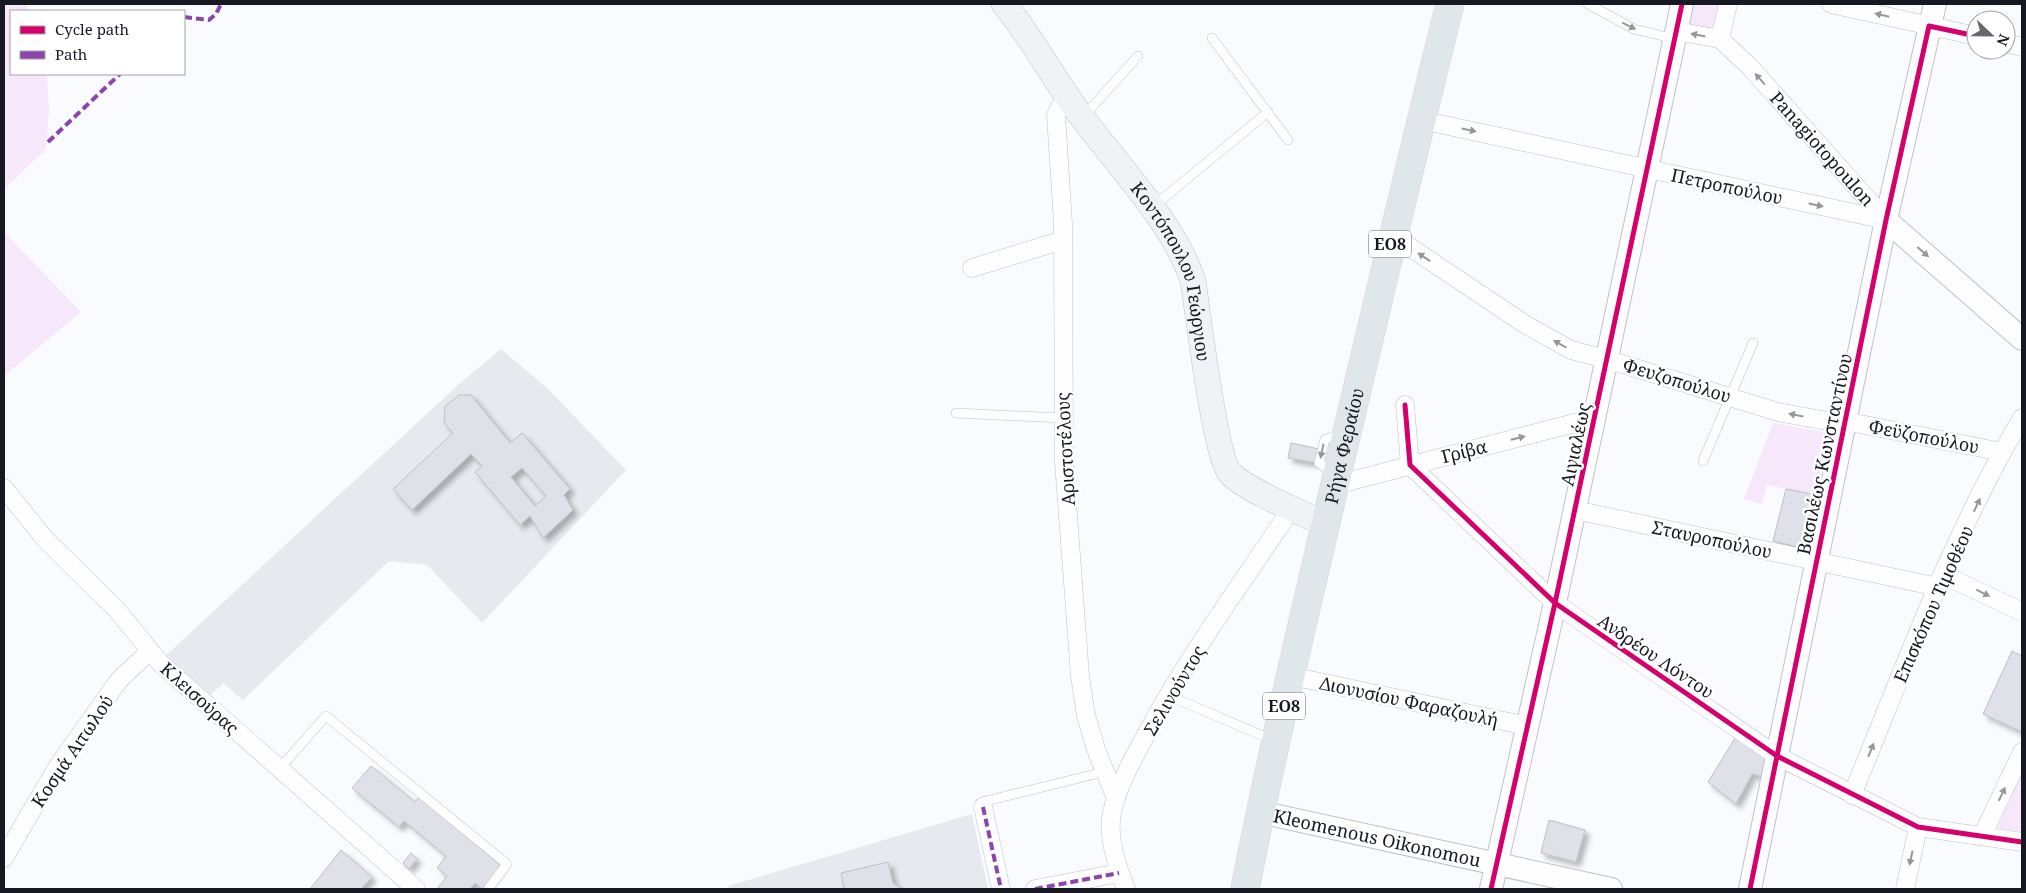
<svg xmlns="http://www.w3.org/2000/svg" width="2026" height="893" font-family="'Noto Serif',serif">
	<defs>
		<filter id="shadow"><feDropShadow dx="4.5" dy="4.5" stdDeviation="2.5" flood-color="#0004"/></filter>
	</defs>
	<rect width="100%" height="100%" fill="#f9fbfe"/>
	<path fill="#e7e9ee" d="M501,349L546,387L626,470L482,623L427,565L389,561L243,700L223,683L209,697L163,658L459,384Z
		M972,814L988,889H729L728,886Z"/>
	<path fill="#f6e7fb" d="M4,4H26L29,11H11V74H47L49,110L46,149L4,189Z
		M1689,4H1722L1716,33L1685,26Z
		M4,232L81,312L4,376L5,356Z
		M1773,423L1829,433L1817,495L1767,485L1762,504L1744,499Z
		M2022,774V832L1997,828Z"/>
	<path fill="#e0e0e9" stroke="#bebec4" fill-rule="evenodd" filter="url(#shadow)" d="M459,395H471L510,443L522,433L570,489L564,495L573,510L543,538L530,516L520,525L475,472L482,466L471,454L412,510L393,489L453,433L444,423L445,406ZM522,468L546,496L535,506L511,477Z
		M1291,443L1319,449L1317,463L1288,458Z
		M1786,489L1817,495L1806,549L1773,541Z
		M2012,651L2022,656V732L1983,714Z
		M1735,738L1773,762L1771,779L1752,774L1736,804L1708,782Z
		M371,766L415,802L419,797L499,864L500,867L482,889L475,883L470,889H437L447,876L437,868L446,856L404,821L399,827L352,788Z
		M1549,820L1585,830L1576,862L1541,853Z
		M341,850L372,877L361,889H310Z
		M411,853L417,859L409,869L403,863Z
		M888,862L893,883L902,889H844L841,873Z"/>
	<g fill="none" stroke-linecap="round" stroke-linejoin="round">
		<g stroke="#bfc1c7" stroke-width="10">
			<path id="service" d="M1588,4L1634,29L1675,39
				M1212,38L1288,140
				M1084,116L1138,56
				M1154,206L1268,112
				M956,413L1062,418
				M1703,461L1753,343
				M1334,473L1319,463L1325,439L1341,435
				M1167,695L1273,740
				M280,768L326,716L507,864L488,889
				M983,806L982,802L1104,772"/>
		</g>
		<g stroke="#bfc1c7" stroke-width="19">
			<g id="minor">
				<path id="s1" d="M1728,4L1720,39L1750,67L1886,220"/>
				<path d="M1831,4L1976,36"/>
				<path d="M1676,31L1720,39"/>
				<path d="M2006,43L2022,47"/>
				<path d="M1066,96L1056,115L1063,224L1064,462L1080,676L1086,716L1098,755L1116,798"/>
				<path d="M1421,120L1886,220"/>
				<path d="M1392,235L1523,323L1571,350L1606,359L1778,412L1844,424"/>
				<path d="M972,268L1063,240"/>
				<path d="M1405,405L1410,465L1555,603L1777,756L1918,827L2022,842"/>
				<path d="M1845,421L2002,452"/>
				<path d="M1335,485L1594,418"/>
				<path d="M4,488L45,539L117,610L161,664L416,889"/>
				<path d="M1575,510L1938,587"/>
				<path d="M1944,575L2022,612"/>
				<path d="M1291,676L1527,726"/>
				<path d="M1852,795C1904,670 1952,534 2022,418"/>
				<path d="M983,807L1001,889"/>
				<path d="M1982,836L2022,752"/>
				<path d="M4,858L58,766L119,680L149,652"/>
				<path d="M1035,889L1119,873"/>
				<path d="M1126,889C1117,866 1107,837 1112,812C1118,785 1133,759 1146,735C1188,656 1242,583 1292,508"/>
				<path d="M1905,889L1918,827"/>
			</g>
		</g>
		<g stroke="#bfc1c7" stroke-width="24">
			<g id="tertiary">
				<path d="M1886,220L2022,339"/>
				<path id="s2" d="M1260,812L1611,889"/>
				<path d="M1491,889L1555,603L1682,4"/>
				<path d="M1750,889L1886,220L1935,4"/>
			</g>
		</g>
		<g stroke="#bfc1c7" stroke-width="26">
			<g id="secondary">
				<path id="s3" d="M1004,4C1033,39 1054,80 1082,117C1119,168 1173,221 1193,281C1198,312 1215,459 1231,474C1246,490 1302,513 1325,524"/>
			</g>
		</g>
		<g stroke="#d3d4d7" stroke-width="29">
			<g id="primary">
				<path id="s4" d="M1245,889C1272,750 1305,613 1337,475C1374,317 1411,160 1450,4"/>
			</g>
		</g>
		<use href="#service" stroke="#fefeff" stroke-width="9"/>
		<use href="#minor" stroke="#fefeff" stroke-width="18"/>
		<use href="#tertiary" stroke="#fefeff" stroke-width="22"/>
		<use href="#secondary" stroke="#f0f2f5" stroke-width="25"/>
		<use href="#primary" stroke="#e0e7eb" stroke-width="28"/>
		<path stroke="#8e44ad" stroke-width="4" stroke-dasharray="8 4" stroke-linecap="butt" d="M184,17L209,20L216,14L221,4
			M48,142L120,74
			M983,807L1001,889
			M1035,889L1119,873"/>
		<g stroke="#fff" stroke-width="8">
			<path id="cycleway" d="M1405,405L1410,465L1555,603L1777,756L1918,827L2022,842
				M1491,889L1555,603L1682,4
				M1750,889L1886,220L1929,26L1976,36"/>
		</g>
		<use href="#cycleway" stroke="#d6006c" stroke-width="5"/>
	</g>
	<defs><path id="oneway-solid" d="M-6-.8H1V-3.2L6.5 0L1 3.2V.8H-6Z" transform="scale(1.25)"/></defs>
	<g fill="#96979c">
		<use href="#oneway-solid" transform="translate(1882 15) rotate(-167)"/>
		<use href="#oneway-solid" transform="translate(1629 26) rotate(26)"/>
		<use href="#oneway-solid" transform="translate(1698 35) rotate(-169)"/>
		<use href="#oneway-solid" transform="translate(1760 79) rotate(-132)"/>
		<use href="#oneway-solid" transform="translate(1469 130) rotate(12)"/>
		<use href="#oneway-solid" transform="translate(1816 205) rotate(12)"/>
		<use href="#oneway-solid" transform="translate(1923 252) rotate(41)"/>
		<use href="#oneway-solid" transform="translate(1424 257) rotate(-146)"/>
		<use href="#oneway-solid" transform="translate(1560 344) rotate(-150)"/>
		<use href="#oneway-solid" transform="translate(1796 415) rotate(-169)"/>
		<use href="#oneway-solid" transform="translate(1518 438) rotate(-14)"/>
		<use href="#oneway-solid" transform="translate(1322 451) rotate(102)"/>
		<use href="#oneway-solid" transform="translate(1977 505) rotate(-65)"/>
		<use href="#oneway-solid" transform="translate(1983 593) rotate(26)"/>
		<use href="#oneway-solid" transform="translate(1871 750) rotate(-68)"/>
		<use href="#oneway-solid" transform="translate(2002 794) rotate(-64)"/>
		<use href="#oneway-solid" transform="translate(1911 858) rotate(102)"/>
	</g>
	<g text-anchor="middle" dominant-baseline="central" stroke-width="5" stroke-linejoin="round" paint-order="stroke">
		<g fill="#fff" stroke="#5c5e64" stroke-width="1">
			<rect x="1369" y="230.5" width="42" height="27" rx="4"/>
			<rect x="1263" y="692.5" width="42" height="27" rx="4"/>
		</g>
		<g font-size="16" font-weight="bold" fill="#161922">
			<text x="1390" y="244">ΕΟ8</text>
			<text x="1284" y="706">ΕΟ8</text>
		</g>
		<g font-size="18" fill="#161922" stroke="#fff">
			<text stroke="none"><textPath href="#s1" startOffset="186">Panagiotopoulon</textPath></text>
			<text transform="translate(1727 186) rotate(12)">Πετροπούλου</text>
			<text stroke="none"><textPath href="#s3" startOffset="320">Κοντόπουλου Γεώργιου</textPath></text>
			<text transform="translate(1677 380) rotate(17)">Φευζοπούλου</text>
			<text transform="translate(1924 436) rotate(11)">Φεϋζοπούλου</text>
			<text transform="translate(1575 444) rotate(-78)">Αιγιαλέως</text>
			<text stroke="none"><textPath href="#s4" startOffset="454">Ρήγα Φεραίου</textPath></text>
			<text transform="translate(1065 449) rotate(-93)">Αριστοτέλους</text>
			<text transform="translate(1464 451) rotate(-14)">Γρίβα</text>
			<text transform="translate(1824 454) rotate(-78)">Βασιλέως Κωνσταντίνου</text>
			<text transform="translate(1712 539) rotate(12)">Σταυροπούλου</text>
			<text transform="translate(1933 604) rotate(-66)">Επισκόπου Τιμοθέου</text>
			<text transform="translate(1656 656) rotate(34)">Ανδρέου Λόντου</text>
			<text transform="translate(1174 690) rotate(-59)">Σελινούντος</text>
			<text transform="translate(200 698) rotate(42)">Κλεισούρας</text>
			<text transform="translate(1409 701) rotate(12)">Διονυσίου Φαραζουλή</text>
			<text transform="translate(72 751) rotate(-56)">Κοσμά Αιτωλού</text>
			<text stroke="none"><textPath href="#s2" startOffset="120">Kleomenous Oikonomou</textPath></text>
		</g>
	</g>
	<rect width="2026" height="893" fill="none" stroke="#161922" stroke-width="10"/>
	<rect x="10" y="10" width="175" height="65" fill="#ffffff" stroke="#a2a3a7"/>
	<rect x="20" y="26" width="25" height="8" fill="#d6006c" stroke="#a2a3a7"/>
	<text x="55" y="35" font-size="15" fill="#161922">Cycle path</text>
	<rect x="20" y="51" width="25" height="8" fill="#8e44ad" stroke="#a2a3a7"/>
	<text x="55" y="60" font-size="15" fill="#161922">Path</text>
	<g transform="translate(1991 35) rotate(112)"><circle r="24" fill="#ffffff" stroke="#a2a3a7"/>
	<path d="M0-4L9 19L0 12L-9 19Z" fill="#65686f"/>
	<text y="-8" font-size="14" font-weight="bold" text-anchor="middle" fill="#161922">N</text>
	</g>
</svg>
